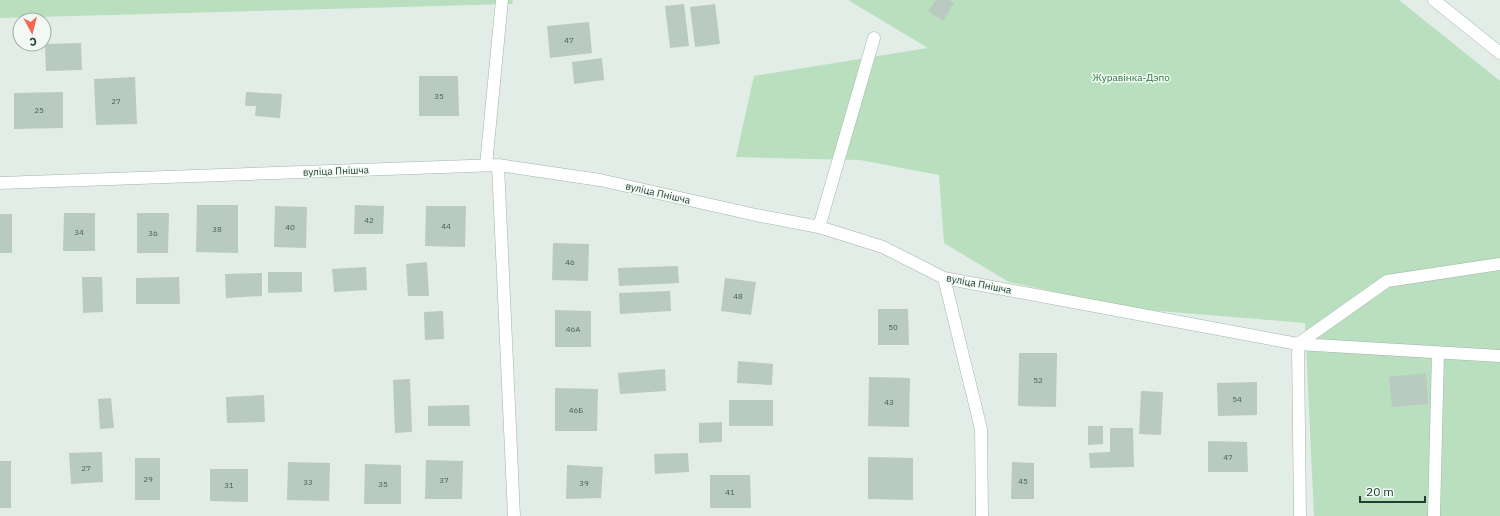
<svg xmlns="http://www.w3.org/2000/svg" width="1500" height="516" font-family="'IBM Plex Sans',sans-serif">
	<rect width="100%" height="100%" fill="#e1ede6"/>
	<path fill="#b9dfbe" d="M0,0H513L512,4L0,18Z
		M848,0H1399L1500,81V516H1314L1305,323L1135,309L1009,282L944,243L939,175L860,160L736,157L754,76L928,48Z"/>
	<path fill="#b9cac1" d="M936,0H949L954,3L943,21L928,11Z
		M684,4L689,46L670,48L665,6Z
		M715,4L720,44L695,47L690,7Z
		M589,22L592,53L550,58L547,26Z
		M81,43L82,70L46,71L45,44Z
		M602,58L604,80L574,84L572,62Z
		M419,76H458L459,116H419Z
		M135,77L137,124L96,125L94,79Z
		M63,92V128L14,129V93Z
		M246,92L282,94L280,118L255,116L256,106H245Z
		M197,205H238V253L196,252Z
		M355,205L384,206L383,234H354Z
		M275,206L307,207L306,248L274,247Z
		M426,206H466L465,247L425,246Z
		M64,213H95V251H63Z
		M137,213H169L168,253H137Z
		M0,214H12V253H0Z
		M553,243L589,244L588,281L552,280Z
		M427,262L429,296H408L406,264Z
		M678,266L679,283L619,286L618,268Z
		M366,267L367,290L334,292L332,269Z
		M268,272H302V292L268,293Z
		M262,273V296L226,298L225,274Z
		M82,277H102L103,312L83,313Z
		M179,277L180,304H136V278Z
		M725,278L756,282L751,315L721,311Z
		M670,291L671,311L620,314L619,293Z
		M878,309H908L909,345H878Z
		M555,310L591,311V347H555Z
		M443,311L444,339L425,340L424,312Z
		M1019,353H1057L1056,407L1018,406Z
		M738,361L773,364L772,385L737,383Z
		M665,369L666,391L620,394L618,373Z
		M1426,373L1428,404L1392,407L1389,377Z
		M869,377L910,378L909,427L868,426Z
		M410,379L412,432L395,433L393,380Z
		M1257,382V415L1218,416L1217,383Z
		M555,388L598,389L597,431H555Z
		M1141,391L1163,392L1161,435L1139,434Z
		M264,395L265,422L227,423L226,397Z
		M111,398L114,428L100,429L98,399Z
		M729,400H773V426H729Z
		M469,405L470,426H428V406Z
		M722,422V442L699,443V423Z
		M1088,426H1103V444L1088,445Z
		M1110,428H1133L1134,467L1090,468L1089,453L1110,452Z
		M1208,441L1247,442L1248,472H1208Z
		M102,452L103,482L71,484L69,453Z
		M688,453L689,472L655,474L654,454Z
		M868,457L913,458V500L868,499Z
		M135,458H160V500H135Z
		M426,460L463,461L462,499H425Z
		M0,461H11V508H0Z
		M288,462L330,463L329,501L287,500Z
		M1012,462L1034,463V499H1011Z
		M365,464L401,465V504H364Z
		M567,465L603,467L601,498L566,499Z
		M210,469H248V502L210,501Z
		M710,475H750L751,508H710Z"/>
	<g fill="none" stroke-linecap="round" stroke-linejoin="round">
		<g stroke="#a3b5ac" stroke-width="13">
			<path id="minor" d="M1434,0L1500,53
				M486,165L502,0
				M498,165L514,516
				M0,183L498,165L600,180L756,215L819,227L883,247L944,278L1298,344L1500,356
				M819,227L874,38
				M944,278L981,429L982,516
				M1298,344L1387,281L1500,264
				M1298,344L1300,516
				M1434,516L1438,353"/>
		</g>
		<use href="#minor" stroke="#fff" stroke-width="12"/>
	</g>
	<g text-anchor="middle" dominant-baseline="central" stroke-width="3" stroke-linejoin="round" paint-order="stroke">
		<g font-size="8" fill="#466156">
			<text x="569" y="40">47</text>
			<text x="439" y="96">35</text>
			<text x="116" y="101">27</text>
			<text x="39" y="110">25</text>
			<text x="369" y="220">42</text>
			<text x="446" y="226">44</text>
			<text x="290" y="227">40</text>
			<text x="217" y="229">38</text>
			<text x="79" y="232">34</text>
			<text x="153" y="233">36</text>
			<text x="570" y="262">46</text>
			<text x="738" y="296">48</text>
			<text x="893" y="327">50</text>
			<text x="573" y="329">46А</text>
			<text x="1038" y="380">52</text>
			<text x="1237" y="399">54</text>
			<text x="889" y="402">43</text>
			<text x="576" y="410">46Б</text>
			<text x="1228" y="457">47</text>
			<text x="86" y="468">27</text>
			<text x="148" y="479">29</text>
			<text x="444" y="480">37</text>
			<text x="1023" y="481">45</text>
			<text x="308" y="482">33</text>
			<text x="584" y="483">39</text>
			<text x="383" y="484">35</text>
			<text x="229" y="485">31</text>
			<text x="730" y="492">41</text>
		</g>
		<g font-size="10" fill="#28773d" stroke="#f2f9f4">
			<text x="1131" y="77">Журавінка-Дэпо</text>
		</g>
		<g font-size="10" fill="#203e32" stroke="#f2f9f4">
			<text transform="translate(336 171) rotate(-2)">вуліца Пнішча</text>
			<text transform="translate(658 193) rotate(13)">вуліца Пнішча</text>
			<text transform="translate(979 284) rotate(11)">вуліца Пнішча</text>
		</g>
	</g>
	<g transform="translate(32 32) rotate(173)"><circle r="19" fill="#f2f9f4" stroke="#9eaea6"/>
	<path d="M0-3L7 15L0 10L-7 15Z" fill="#f96653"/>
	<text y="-6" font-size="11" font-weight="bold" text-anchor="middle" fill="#203e32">С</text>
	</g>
	<path d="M1360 496v6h65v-6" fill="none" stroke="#203e32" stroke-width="2"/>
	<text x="1366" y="496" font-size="12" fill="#203e32" stroke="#f2f9f4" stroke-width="3" paint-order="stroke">20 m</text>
</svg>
